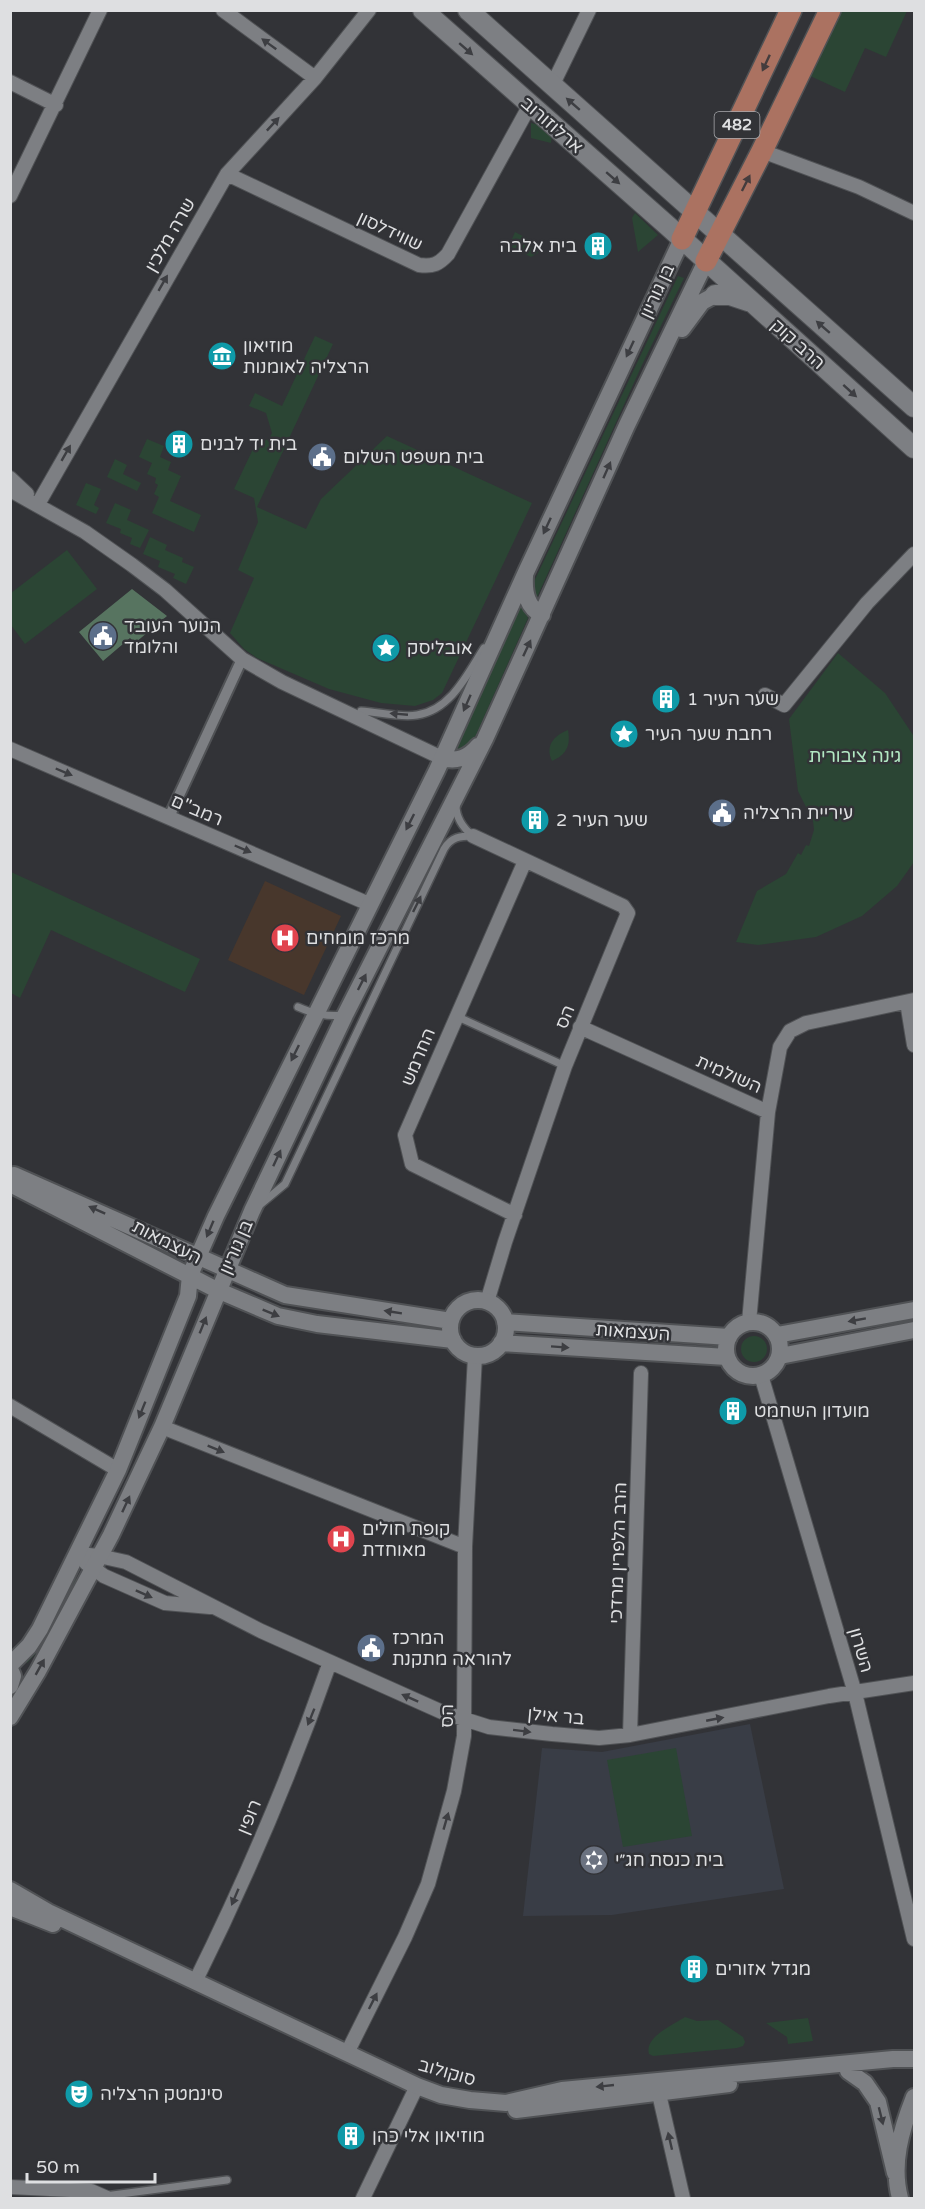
<svg xmlns="http://www.w3.org/2000/svg" width="925" height="2209" font-family="'Varela Round',Heebo,sans-serif">
	<rect width="100%" height="100%" fill="#323337"/>
	<path fill="#393d46" d="M750,1724L784,1889L612,1915L523,1916L542,1748L602,1752Z"/>
	<path fill="#48372c" d="M265,881L341,916L304,995L228,960Z"/>
	<path fill="#2b4534" d="M843,11H907L886,57L865,48L845,92L808,75L834,19Z
		M531,123L539,125L552,133L551,143L531,138Z
		M635,213L658,235L638,252L632,218Z
		M515,232L536,243L538,253L531,257L509,246Z
		M678,276L684,278L642,365L534,604L530,590Z
		M315,336L333,344L257,507L306,529L321,499L387,436L532,503L442,693L433,700L415,706L381,703L329,689L257,658L244,649L230,633L254,578L238,570L258,522L254,498L234,489L253,449L258,451L263,441L269,439L272,433L266,413L249,406L255,393L282,406Z
		M147,439L164,446L160,457L171,462L168,470L181,476L170,501L201,515L194,532L152,513L159,497L154,494L158,485L155,483L156,478L147,474L152,463L139,457Z
		M115,459L127,465L123,474L141,483L137,491L107,477Z
		M86,483L101,489L94,505L99,508L96,514L76,505Z
		M115,503L131,510L127,520L149,530L140,548L130,544L132,538L120,533L121,529L106,523Z
		M150,537L167,545L165,550L183,558L182,562L194,567L186,584L173,578L175,574L158,567L160,561L143,554Z
		M67,550L97,589L25,644L11,625V593Z
		M521,603L528,618L476,735C470,744 464,747 453,751Z
		M838,653L885,693L913,735L914,862L897,886L862,916L816,937L758,945L736,942L757,891L786,874L798,853L801,855L806,845L809,846L814,830L813,821L798,791L789,719Z
		M568,730C571,746 566,755 552,761C545,746 553,736 568,730Z
		M11,872L200,959L185,992L51,930L20,998L11,993Z
		M741 1349a13 13 0 1 1 26 0a13 13 0 1 1-26 0Z
		M74,1578L78,1580L42,1647L27,1663L23,1659Z
		M676,1748L692,1836L623,1847L607,1760Z
		M685,2017L697,2021L718,2020L743,2037L745,2042L743,2046L737,2048L653,2056L649,2054C644,2037 673,2025 685,2017Z
		M808,2018L813,2041L788,2044L787,2037L766,2023Z"/>
	<path fill="#577460" d="M132,589L167,616L135,643L130,638L103,661L79,632Z"/>
	<g fill="none" stroke-linecap="round" stroke-linejoin="round">
		<g stroke="#505255" stroke-width="10">
			<path id="service" d="M361,711C379,712 400,718 417,715C451,710 468,673 484,648
				M456,805C456,818 463,828 473,836
				M298,1007C314,1014 327,1017 344,1015
				M456,1016L565,1066
				M261,1204L285,1184L444,849C451,837 460,836 473,836
				M105,2196L227,2180"/>
		</g>
		<g stroke="#505255" stroke-width="14">
			<path id="pedestrian" d="M169,817L242,659"/>
		</g>
		<g stroke="#505255" stroke-width="16">
			<path id="minor" d="M223,10L315,78
				M10,82L56,105
				M552,86L589,10
				M762,151L859,187L914,213
				M227,174L419,265C433,267 439,264 448,254L530,105
				M10,196L100,10
				M10,478L27,494
				M10,490L85,532L132,565L165,590L242,659L282,682L442,758
				M38,504L227,174L315,78L369,10
				M765,695L784,705L867,603L914,554
				M10,749L369,904
				M473,836L623,906L628,913L565,1066L505,1242L487,1302
				M907,1002L914,1045
				M580,1027L768,1112L780,1047L790,1031L806,1023L914,1000
				M515,1215L412,1164L405,1135L525,861
				M749,1322L768,1112
				M761,1375L855,1693L914,1939
				M10,1406L118,1470
				M162,1427L465,1547
				M78,1554L99,1556L126,1562L261,1631L442,1712L489,1727L552,1734L599,1738L630,1735L829,1696L914,1683
				M86,1563L104,1576L165,1603L210,1607
				M630,1735L641,1373
				M195,1982C246,1879 292,1771 330,1662
				M347,2053L405,1937L428,1884L454,1791L464,1736L465,1547L475,1356
				M650,2088L659,2094L683,2198
				M10,2187L91,2191L107,2198
				M363,2198L417,2086"/>
		</g>
		<g stroke="#505255" stroke-width="20">
			<path id="tertiary" d="M682,329L702,302L715,295
				M525,576C524,593 527,607 542,615
				M442,758C457,762 468,758 478,746
				M14,1175L285,1295L451,1321
				M10,1184L217,1290L278,1316L317,1324L453,1340
				M450 1328a28 28 0 1 1 56 0a28 28 0 1 1-56 0Z
				M726 1349a27 27 0 1 1 54 0a27 27 0 1 1-54 0Z
				M505,1322L729,1337
				M777,1335L914,1310
				M501,1343L727,1357
				M780,1356L914,1330
				M10,1665L29,1646L40,1629L118,1470L188,1296L190,1275L216,1216L437,770L526,572L682,239
				M10,1669L13,1676L10,1686
				M10,1717L38,1671L111,1535L162,1427L252,1211L345,1015L485,739L627,425L706,261
				M10,1890L48,1912L417,2086L441,2095L470,2100L506,2103L562,2090L893,2059H914
				M10,1907L53,1924
				M848,2071L865,2083L878,2102L895,2173
				M516,2110L729,2084
				M900,2198C891,2164 901,2130 914,2097"/>
		</g>
		<g stroke="#505255" stroke-width="22">
			<path id="secondary" d="M423,10L669,227L914,448
				M468,10L914,407
				M715,295H730L748,301"/>
		</g>
		<g stroke="#505255" stroke-width="24">
			<path id="primary" d="M682,239L791,10
				M706,261L762,151L830,10"/>
		</g>
		<use href="#service" stroke="#7d7f83" stroke-width="7"/>
		<use href="#pedestrian" stroke="#7d7f83" stroke-width="10"/>
		<use href="#minor" stroke="#7d7f83" stroke-width="14"/>
		<use href="#tertiary" stroke="#7d7f83" stroke-width="16"/>
		<use href="#secondary" stroke="#7d7f83" stroke-width="20"/>
		<use href="#primary" stroke="#ab7261" stroke-width="21"/>
	</g>
	<defs><path id="oneway-solid" d="M-6-.8H1V-3.2L6.5 0L1 3.2V.8H-6Z" transform="scale(1.5)"/></defs>
	<g fill="#3d3e42">
		<use href="#oneway-solid" transform="translate(269 44) rotate(-144)"/>
		<use href="#oneway-solid" transform="translate(466 49) rotate(41)"/>
		<use href="#oneway-solid" transform="translate(573 104) rotate(-139)"/>
		<use href="#oneway-solid" transform="translate(273 124) rotate(-47)"/>
		<use href="#oneway-solid" transform="translate(613 178) rotate(41)"/>
		<use href="#oneway-solid" transform="translate(163 283) rotate(-60)"/>
		<use href="#oneway-solid" transform="translate(823 327) rotate(-139)"/>
		<use href="#oneway-solid" transform="translate(630 349) rotate(115)"/>
		<use href="#oneway-solid" transform="translate(850 391) rotate(42)"/>
		<use href="#oneway-solid" transform="translate(66 453) rotate(-60)"/>
		<use href="#oneway-solid" transform="translate(607 470) rotate(-66)"/>
		<use href="#oneway-solid" transform="translate(547 526) rotate(115)"/>
		<use href="#oneway-solid" transform="translate(527 648) rotate(-65)"/>
		<use href="#oneway-solid" transform="translate(467 703) rotate(114)"/>
		<use href="#oneway-solid" transform="translate(399 714) rotate(-175)"/>
		<use href="#oneway-solid" transform="translate(64 772) rotate(23)"/>
		<use href="#oneway-solid" transform="translate(410 822) rotate(117)"/>
		<use href="#oneway-solid" transform="translate(243 849) rotate(23)"/>
		<use href="#oneway-solid" transform="translate(417 904) rotate(-64)"/>
		<use href="#oneway-solid" transform="translate(362 982) rotate(-63)"/>
		<use href="#oneway-solid" transform="translate(295 1053) rotate(116)"/>
		<use href="#oneway-solid" transform="translate(277 1158) rotate(-65)"/>
		<use href="#oneway-solid" transform="translate(97 1210) rotate(-156)"/>
		<use href="#oneway-solid" transform="translate(210 1229) rotate(113)"/>
		<use href="#oneway-solid" transform="translate(393 1312) rotate(-171)"/>
		<use href="#oneway-solid" transform="translate(271 1313) rotate(22)"/>
		<use href="#oneway-solid" transform="translate(857 1320) rotate(170)"/>
		<use href="#oneway-solid" transform="translate(203 1325) rotate(-68)"/>
		<use href="#oneway-solid" transform="translate(560 1347) rotate(4)"/>
		<use href="#oneway-solid" transform="translate(142 1410) rotate(112)"/>
		<use href="#oneway-solid" transform="translate(216 1449) rotate(22)"/>
		<use href="#oneway-solid" transform="translate(126 1504) rotate(-65)"/>
		<use href="#oneway-solid" transform="translate(144 1594) rotate(24)"/>
		<use href="#oneway-solid" transform="translate(40 1667) rotate(-61)"/>
		<use href="#oneway-solid" transform="translate(410 1698) rotate(-156)"/>
		<use href="#oneway-solid" transform="translate(311 1717) rotate(112)"/>
		<use href="#oneway-solid" transform="translate(715 1719) rotate(-11)"/>
		<use href="#oneway-solid" transform="translate(522 1731) rotate(7)"/>
		<use href="#oneway-solid" transform="translate(446 1821) rotate(-74)"/>
		<use href="#oneway-solid" transform="translate(235 1897) rotate(113)"/>
		<use href="#oneway-solid" transform="translate(373 2001) rotate(-63)"/>
		<use href="#oneway-solid" transform="translate(605 2086) rotate(174)"/>
		<use href="#oneway-solid" transform="translate(881 2116) rotate(76)"/>
		<use href="#oneway-solid" transform="translate(670 2141) rotate(-103)"/>
	</g>
	<g fill="#443c3d">
		<use href="#oneway-solid" transform="translate(766 63) rotate(115)"/>
		<use href="#oneway-solid" transform="translate(746 183) rotate(-63)"/>
	</g>
	<defs>
		<g id="building-disc" transform="scale(1.5)"><circle r="9.5" fill="#0f9aa8" stroke="#323337"/><path d="M-4-6H4V6H1V3H-1V6H-4ZM-2.5-4.3h1.7v1.8h-1.7ZM.8-4.3h1.7v1.8H.8ZM-2.5-1h1.7V.8h-1.7ZM.8-1h1.7V.8H.8Z" fill="#fff"/></g>
		<g id="museum-disc" transform="scale(1.5)"><circle r="9.5" fill="#0f9aa8" stroke="#323337"/><path d="M0-6L6-3V-2H-6V-3ZM-5-1h2V3h-2ZM-1-1h2V3h-2ZM3-1h2V3H3ZM-6 4H6V6H-6Z" fill="#fff"/></g>
		<g id="civic-disc" transform="scale(1.5)"><circle r="9.5" fill="#5c6f8a" stroke="#323337"/><path d="M-.6-6.5H3V-4.5H.6V-3L4-1V1h2V6H-6V1h2V-1L-.6-3ZM-1.2 2.5V6h2.4V2.5Z" fill="#fff"/></g>
		<g id="sight-disc" transform="scale(1.5)"><circle r="9.5" fill="#0f9aa8" stroke="#323337"/><path d="M0-6L1.8-2.2L6-1.7L2.9 1.2L3.7 5.4L0 3.3L-3.7 5.4L-2.9 1.2L-6-1.7L-1.8-2.2Z" fill="#fff"/></g>
		<g id="hospital-disc" transform="scale(1.5)"><circle r="9.5" fill="#e0444e" stroke="#323337"/><path d="M-5-5h3v3.5h4V-5h3V5h-3V1.5h-4V5h-3Z" fill="#fff"/></g>
		<g id="synagogue-disc" transform="scale(1.5)"><circle r="9.5" fill="#6b7280" stroke="#323337"/><path d="M0-6.5L5.6 3.2H-5.6ZM0 6.5L5.6-3.2H-5.6Z" fill="#fff"/></g>
		<g id="theatre-disc" transform="scale(1.5)"><circle r="9.5" fill="#0f9aa8" stroke="#323337"/><path d="M-5-5.5Q0-4 5-5.5V0Q5 5 0 6Q-5 5-5 0ZM-3.3-2.5H-1v1.5H-3.3ZM1-2.5H3.3v1.5H1ZM-2.8 1Q0 5.5 2.8 1Z" fill="#fff"/></g>
	</defs>
	<g fill-rule="evenodd">
		<use href="#building-disc" x="598" y="246"/>
		<use href="#museum-disc" x="222" y="356"/>
		<use href="#building-disc" x="179" y="444"/>
		<use href="#civic-disc" x="322" y="457"/>
		<use href="#civic-disc" x="103" y="636"/>
		<use href="#sight-disc" x="386" y="648"/>
		<use href="#building-disc" x="666" y="699"/>
		<use href="#sight-disc" x="624" y="734"/>
		<use href="#civic-disc" x="722" y="813"/>
		<use href="#building-disc" x="535" y="820"/>
		<use href="#hospital-disc" x="285" y="938"/>
		<use href="#building-disc" x="733" y="1411"/>
		<use href="#hospital-disc" x="341" y="1539"/>
		<use href="#civic-disc" x="371" y="1648"/>
		<use href="#synagogue-disc" x="594" y="1860"/>
		<use href="#building-disc" x="694" y="1969"/>
		<use href="#theatre-disc" x="79" y="2094"/>
		<use href="#building-disc" x="351" y="2136"/>
	</g>
	<g text-anchor="middle" dominant-baseline="central" stroke-width="5" stroke-linejoin="round" paint-order="stroke">
		<rect fill="#323337" stroke="#aaabae" stroke-width="1.5" x="714.5" y="112" width="45" height="26" rx="4.5"/>
		<g font-size="16" font-weight="bold" fill="#dedfe1">
			<text x="737" y="125">482</text>
		</g>
		<g font-size="18" fill="#dedfe1" stroke="#323337">
			<text transform="translate(552 125) rotate(41)">ארלוזורוב</text>
			<text transform="translate(390 231) rotate(25)">שווידלסון</text>
			<text transform="translate(170 235) rotate(-60)">שרה מלכין</text>
			<text transform="translate(657 291) rotate(-65)">בן גוריון</text>
			<text transform="translate(798 344) rotate(42)">הרב קוק</text>
			<text transform="translate(197 810) rotate(23)">רמב"ם</text>
			<text transform="translate(565 1017) rotate(-68)">הס</text>
			<text transform="translate(418 1057) rotate(-67)">החרמש</text>
			<text transform="translate(729 1074) rotate(24)">השולמית</text>
			<text transform="translate(167 1242) rotate(27)">העצמאות</text>
			<text transform="translate(236 1247) rotate(-66)">בן גוריון</text>
			<text transform="translate(633 1332) rotate(4)">העצמאות</text>
			<text transform="translate(618 1553) rotate(-88)">הרב הלפרין מרדכי</text>
			<text transform="translate(861 1650) rotate(74)">השרון</text>
			<text transform="translate(447 1716) rotate(-89)">הס</text>
			<text transform="translate(556 1716) rotate(5)">בר אילן</text>
			<text transform="translate(249 1817) rotate(-67)">רופין</text>
			<text transform="translate(447 2072) rotate(16)">סוקולוב</text>
		</g>
		<g font-size="18" fill="#dedfe1" stroke="#323337" text-anchor="start">
			<text x="577" y="246" text-anchor="end">בית אלבה</text>
			<text x="243" y="346">מוזיאון<tspan x="243" dy="21">הרצליה לאומנות</tspan></text>
			<text x="200" y="444">בית יד לבנים</text>
			<text x="343" y="457">בית משפט השלום</text>
			<text x="124" y="626">הנוער העובד<tspan x="124" dy="21">והלומד</tspan></text>
			<text x="407" y="648">אובליסק</text>
			<text x="687" y="699">שער העיר 1</text>
			<text x="645" y="734">רחבת שער העיר</text>
			<text x="743" y="813">עיריית הרצליה</text>
			<text x="556" y="820">שער העיר 2</text>
			<text x="306" y="938">מרכז מומחים</text>
			<text x="754" y="1411">מועדון השחמט</text>
			<text x="362" y="1529">קופת חולים<tspan x="362" dy="21">מאוחדת</tspan></text>
			<text x="392" y="1638">המרכז<tspan x="392" dy="21">להוראה מתקנת</tspan></text>
			<text x="615" y="1860">בית כנסת חג״י</text>
			<text x="715" y="1969">מגדל אזורים</text>
			<text x="100" y="2094">סינמטק הרצליה</text>
			<text x="372" y="2136">מוזיאון אלי כהן</text>
		</g>
		<g font-size="18" fill="#b2e8c3" stroke="#323337">
			<text x="855" y="756">גינה ציבורית</text>
		</g>
	</g>
	<rect width="925" height="2209" fill="none" stroke="#dedfe1" stroke-width="24"/>
	<path d="M27 2173v9h128v-9" fill="none" stroke="#dedfe1" stroke-width="3"/>
	<text x="36" y="2173" font-size="18" fill="#dedfe1" stroke="#323337" stroke-width="4.5" paint-order="stroke">50 m</text>
</svg>
